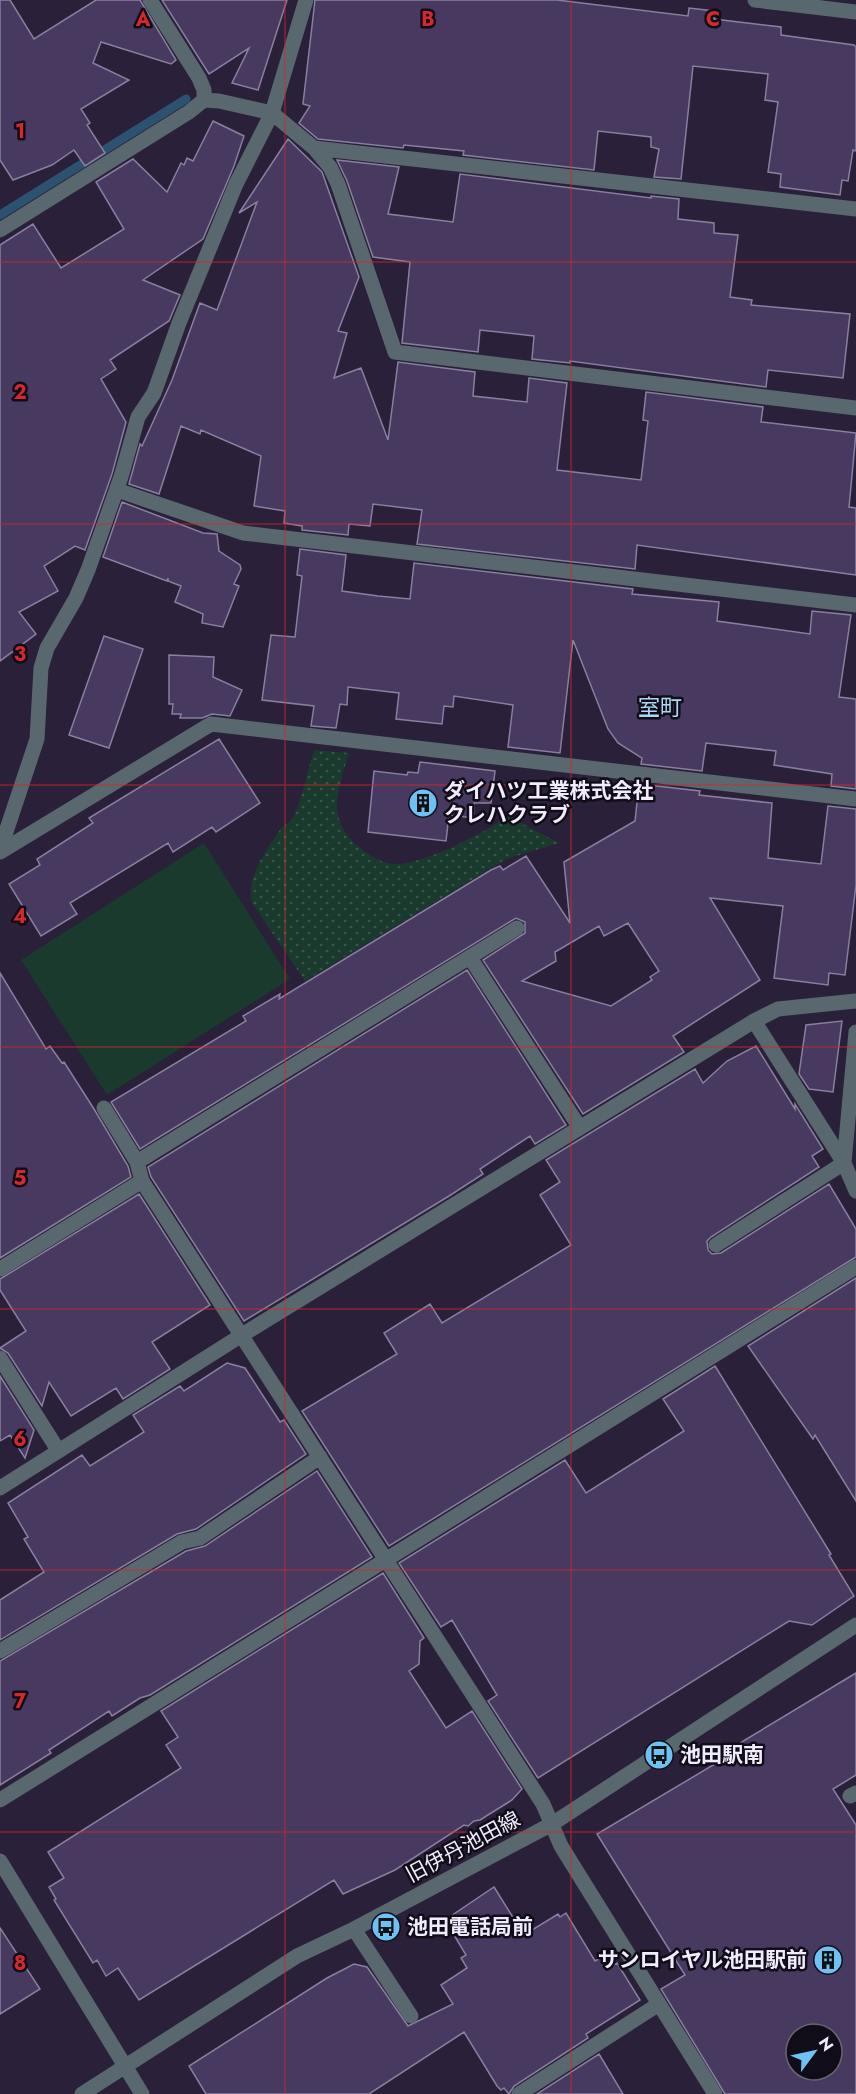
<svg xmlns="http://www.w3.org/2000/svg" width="856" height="2094" font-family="Jost,'Noto Sans JP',sans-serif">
	<defs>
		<pattern id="garden-dots" width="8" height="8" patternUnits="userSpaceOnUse" patternTransform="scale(1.5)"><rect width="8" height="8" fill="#193a2c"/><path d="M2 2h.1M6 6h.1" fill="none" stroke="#3b574c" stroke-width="1.8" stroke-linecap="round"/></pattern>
	</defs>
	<rect width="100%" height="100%" fill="#2a203a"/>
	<path fill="#193a2c" d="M204,843L290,979L107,1095L21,960Z"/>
	<path fill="url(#garden-dots)" d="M314,750L349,753C344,770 337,788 337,807C338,823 345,836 358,846C369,855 380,863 394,864C424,865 484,833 508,816L559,843L506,859L305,981L252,903C245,879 266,850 280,830C283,825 290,823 293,818C303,797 307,772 314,750Z"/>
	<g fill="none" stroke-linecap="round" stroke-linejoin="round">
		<path stroke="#2d5170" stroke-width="9" d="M0,215L186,99"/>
	</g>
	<path fill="#47395f" stroke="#897f9e" stroke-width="1.5" fill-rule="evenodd" d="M0,0H10L34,39L96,0H140L176,60L171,64L101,42L93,63L129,80L81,109L90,123L87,125L105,153L85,166L74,150L52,165L13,180L0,160Z
		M162,0H287L258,90L232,83L249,48L209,74Z
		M315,0H557L688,16L689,8L715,11L714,19L781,27V35L854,45L856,47V151L853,150L848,181L842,180L840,195L780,187L781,174L768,172L778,102L765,100L768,74L693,66L681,179L654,177L659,149L651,147V137L598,131L594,170L463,155L464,151L404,145L403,148L318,139L299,123L310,106L303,104Z
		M213,121L244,136L234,166L203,239L143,280L180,295L169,321L110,360L116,369L101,379L126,422L112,474L85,550L75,546L44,566L58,591L19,612L36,634L0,661V245L33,224L61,268L124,229L96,182L133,159L167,192L181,163L184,165L187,158L193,161Z
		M288,139L322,172L359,277L338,331L347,333L334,378L361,368L388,440L398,362L475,372L473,396L527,402L529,378L567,383L557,470L641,480L648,421L643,420L646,392L763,407L761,422L856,433L849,507L856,508V575L637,545L635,569L417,544L422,510L373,504L370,526L349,524L348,535L302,530V526L284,523L285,511L254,506L261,456L201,430L200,434L181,426L159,494L129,484L140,444L142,446L172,380L200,303L217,310L257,202L239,213Z
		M337,160L399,167L388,214L453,222L460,174L651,198V196L679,199L678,219L714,223V233L738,235L730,297L752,300L751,305L850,314L843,378L768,370L766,387L570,361V363L532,359L534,336L480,330L478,352L402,343L410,262L373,257L347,181Z
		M122,502L203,533L217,534L219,551L240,565L241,569L234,584L239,586L223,627L202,623L203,614L175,602L181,586L168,581V578L167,581L103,557Z
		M300,549L346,555L342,591L378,596L410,599L414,563L633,589L632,594L719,602L717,621L810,634L812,611L851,615L839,697L856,699V789L831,786L832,774L774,765L776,751L706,743L702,771L641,764L642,758L618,743L608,729L573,640L560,753L508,747L513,705L454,696L453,707L444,706L442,724L396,719L399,693L348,687L347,705L340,704L336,728L311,726L314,706L262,700L271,635L295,637L302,576L297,575Z
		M104,636L143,649L109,748L69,735Z
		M169,655L214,657L213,677L242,690L230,716L212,714L202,718H180L181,714H172L173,704H169Z
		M219,739L260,803L216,832L212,827L173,852L168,843L70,903L77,914L41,936L9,884L40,865L37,859L93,823L89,818Z
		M420,762L495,771L491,803H474V818L449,815L446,841L368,832L374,771L407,775L408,772L418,773Z
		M639,784L700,791L699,795L772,803L768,858L821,864L828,806L856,809V885L845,975L829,973L828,985L774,978L783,906L710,898L760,980L673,1036L684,1052L583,1114L483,960L525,933V922L516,918L140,1149L111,1102L246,1021L243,1016L280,994L279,999L491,870L500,866L503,870L526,856L570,923L564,862L635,821ZM628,923L659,971L650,977L652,980L611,1006L522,981L556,961L555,952L599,926L604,936Z
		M467,970L566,1125L535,1144L530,1136L480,1169L483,1174L449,1196L244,1321L151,1177L148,1167Z
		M0,973L46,1049L50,1046L62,1063L64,1062L94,1109L128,1166L131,1177L0,1258Z
		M842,1021L833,1092L809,1089L799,1074L806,1025Z
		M756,1046L795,1109V1104L823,1149L812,1156L819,1167L711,1237L707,1241L708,1250L712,1254L721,1253L829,1184L856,1229V1257L389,1546L302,1411L397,1354L384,1333L430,1304L442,1323L571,1245L540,1195L560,1182L546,1160L695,1069L703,1083L727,1061Z
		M139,1194L210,1305L152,1342L170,1369L123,1399L116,1388L71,1416L49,1382L42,1406L8,1353L0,1348L26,1331L0,1290V1279Z
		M856,1278V1501L815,1435L813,1439L748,1346Z
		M227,1363L245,1368L280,1422L284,1420L306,1454L196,1529L177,1534L0,1640V1600L44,1572L24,1539L28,1537L8,1503L82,1455L90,1466L144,1432L133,1415L180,1386L184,1391Z
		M715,1366L831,1554L829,1555L854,1596L812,1625L789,1621L538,1778L488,1701L497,1695L452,1620L441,1627L399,1563L565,1460L586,1493L684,1431L663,1399Z
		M0,1376L34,1430L25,1458L10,1435L0,1441Z
		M317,1471L372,1557L150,1695L140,1698L112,1716L109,1711L49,1750L51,1753L0,1785V1661L186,1551L205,1546Z
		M383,1573L424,1638L420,1641L419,1664L409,1671L446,1728L472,1711L522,1789L512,1800L480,1820L474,1821L468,1826L464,1825L395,1870L343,1894L334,1880L139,2000L118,1968L106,1976L97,1960L93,1963L54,1900L56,1899L49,1887L64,1878L48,1852L181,1768L166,1745L178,1737L161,1711Z
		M856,1673V1775L833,1789L856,1825V2094H725L661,1989L685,1975L597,1834L725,1758L723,1755L745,1740ZM796,2034H832V2070H796Z
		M494,1887L524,1935L558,1914L560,1917L566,1913L595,1961L604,1956L611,1967L617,1963L640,2000L586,2034L588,2038L514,2086L509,2094L504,2088L501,2090L497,2086L464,2032L369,2094H206L189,2066L327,1978L354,1964L367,1967L408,2026L453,2004L441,1985L467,1968L461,1958L466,1955L445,1920Z
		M0,1928L40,1989L0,2014Z
		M599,2054L623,2094H537Z"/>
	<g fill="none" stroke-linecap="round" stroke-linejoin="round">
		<path stroke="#58686e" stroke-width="15" d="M755,0L856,12
			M204,100L219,101L272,113L314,148L856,209
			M314,148L330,167L338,184L395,352L856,408
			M0,230L189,112L204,100V90L199,78L150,0
			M117,490L243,533L856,605
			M0,850L37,739L41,668L47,648L76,598L88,570L121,477L138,417L154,393L179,323L236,184L272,113L306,0
			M0,852L211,724L856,799
			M471,959L580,1128
			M754,1021L844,1163L856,1191
			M104,1108L137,1162L142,1181L543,1804L561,1846L715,2094
			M137,1162L517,928
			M716,1245L844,1163L856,1032
			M0,1269L142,1181
			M0,1358L58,1450
			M0,1488L242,1335L754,1021L778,1009L856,1001
			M0,1651L182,1542L200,1538L320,1457
			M850,1796L856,1793
			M0,1800L856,1267
			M0,1861L142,2094
			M354,1929L411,2016
			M82,2094L297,1956L354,1929L552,1824L856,1625
			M519,2094L659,2004"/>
	</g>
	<path fill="none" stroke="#d62828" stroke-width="1.5" stroke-opacity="0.55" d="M285,0V2094M571,0V2094M0,262H856M0,524H856M0,785H856M0,1047H856M0,1309H856M0,1570H856M0,1832H856"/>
	<defs>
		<g id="building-disc" transform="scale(1.5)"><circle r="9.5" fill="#6ec2f3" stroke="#110d18"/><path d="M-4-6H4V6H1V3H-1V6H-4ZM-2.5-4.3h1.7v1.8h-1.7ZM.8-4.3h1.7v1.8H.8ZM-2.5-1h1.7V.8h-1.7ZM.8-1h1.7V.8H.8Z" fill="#111"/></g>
		<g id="bus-disc" transform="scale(1.5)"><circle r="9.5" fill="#6ec2f3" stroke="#110d18"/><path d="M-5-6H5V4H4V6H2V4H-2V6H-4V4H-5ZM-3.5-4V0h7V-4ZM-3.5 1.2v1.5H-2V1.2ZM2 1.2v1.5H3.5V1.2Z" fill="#111"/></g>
	</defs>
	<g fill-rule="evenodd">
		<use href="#building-disc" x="423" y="803"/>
		<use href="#bus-disc" x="659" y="1755"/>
		<use href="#bus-disc" x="386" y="1927"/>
		<use href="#building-disc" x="828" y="1960"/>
	</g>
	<g text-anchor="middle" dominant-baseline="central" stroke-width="5" stroke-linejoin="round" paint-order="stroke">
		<g font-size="21" font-weight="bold" fill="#f1ebfd" stroke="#110d18" text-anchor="start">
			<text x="444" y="791">ダイハツ工業株式会社<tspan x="444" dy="24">クレハクラブ</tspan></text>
			<text x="680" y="1755">池田駅南</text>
			<text x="407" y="1927">池田電話局前</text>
			<text x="807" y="1960" text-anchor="end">サンロイヤル池田駅前</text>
		</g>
		<g font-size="21" fill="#f1ebfd" stroke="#110d18">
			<text transform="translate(463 1847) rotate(-28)">旧伊丹池田線</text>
		</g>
		<g font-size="22" fill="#acd8f4" stroke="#110d18">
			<text x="660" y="707">室町</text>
		</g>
	</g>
	<g font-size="20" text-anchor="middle" font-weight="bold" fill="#d62828" stroke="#110d18" stroke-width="5" stroke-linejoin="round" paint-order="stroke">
		<text x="143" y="26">A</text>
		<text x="428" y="26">B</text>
		<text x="713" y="26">C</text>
		<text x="20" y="138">1</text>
		<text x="20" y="399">2</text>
		<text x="20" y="661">3</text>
		<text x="20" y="923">4</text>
		<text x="20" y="1185">5</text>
		<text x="20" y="1446">6</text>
		<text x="20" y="1708">7</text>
		<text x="20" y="1970">8</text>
	</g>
	<g transform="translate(814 2052) rotate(57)"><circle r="28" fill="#110d18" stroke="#6b6674" stroke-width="1.5"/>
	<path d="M0-4.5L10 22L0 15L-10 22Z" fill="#6ec2f3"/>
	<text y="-9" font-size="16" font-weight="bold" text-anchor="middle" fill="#f1ebfd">N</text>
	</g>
</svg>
